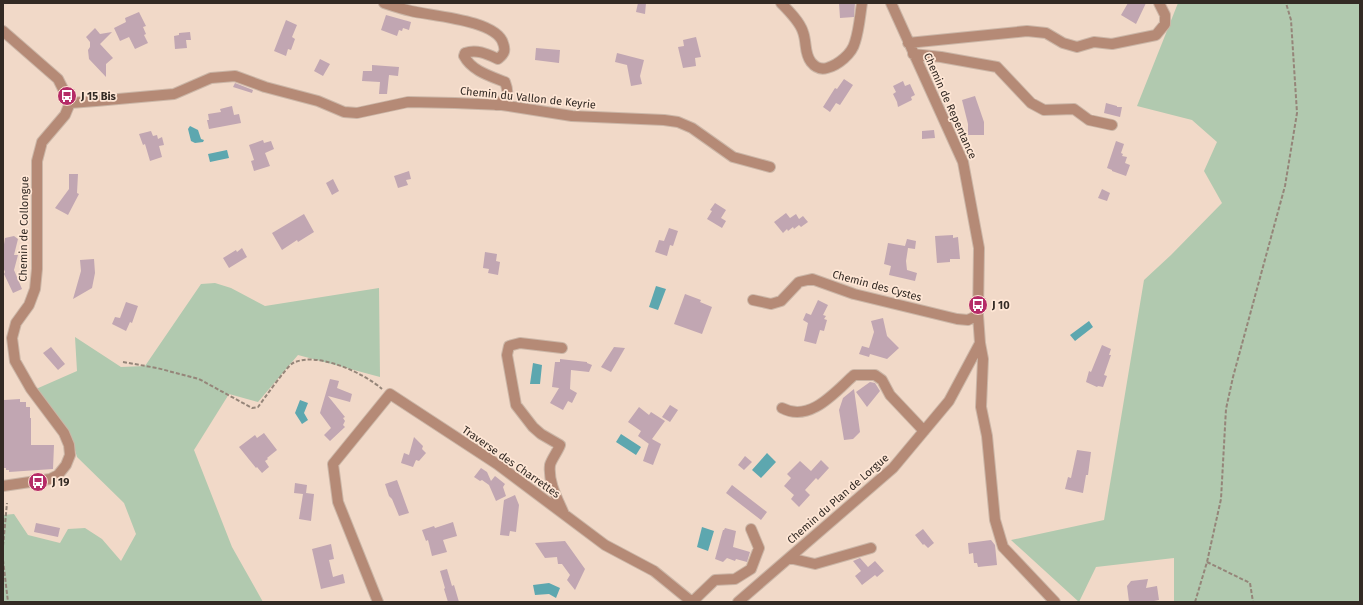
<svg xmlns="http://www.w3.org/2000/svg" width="1363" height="605" font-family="'Fira Sans',sans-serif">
	<rect width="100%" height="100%" fill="#f1d9c8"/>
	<path fill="#b1c9af" d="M1178,3H1360V602H1174V558L1096,567L1079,602L1011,540L1104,520L1144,280L1171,255L1222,203L1204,171L1217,142L1192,120L1137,106Z
		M215,283L231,288L265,306L379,288L380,377L298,355L258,402L229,394L194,450L232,547L263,602H3V515L14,514L28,535L60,543L68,529L85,528L102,539L121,561L136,534L124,503L77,457L72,440L36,389L77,371L75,337L121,367L145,366L201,284Z"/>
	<path fill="#5da7af" d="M190,126L198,130L201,139L204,140L203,142L195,143L191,141L188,129Z
		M227,150L229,158L210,162L208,154Z
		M656,286L666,289L658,310L649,307Z
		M1089,321L1093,327L1075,341L1070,335Z
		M533,363L542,365L540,384H530Z
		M300,400L308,403L304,413L308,420L302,424L295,413Z
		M621,434L641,447L636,455L616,442Z
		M767,453L776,462L761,478L752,470Z
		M702,527L714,531L708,551L697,547Z
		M549,583L560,588L556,598L549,594L535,595L533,585Z"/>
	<path fill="#c1a6b2" d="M638,3H646L645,14L636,12Z
		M839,3H855L854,17L840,18Z
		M1128,3H1146L1136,24L1121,15Z
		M139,12L146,26L143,27L146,34L144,35L148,43L135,49L129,37L120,41L114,28L126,22L125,18Z
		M386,15L411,22L409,30L403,28L402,31L399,30L397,36L381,30Z
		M286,20L297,25L292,37L295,39L291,50L288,49L286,56L274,51Z
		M95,28L100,34L112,32L100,44L113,58L106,64V77L89,59L88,50L90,47V42L86,37Z
		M190,32L191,40H186L187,48L175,49L174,36L179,35V33Z
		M696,37L701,57L695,58L696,66L683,68L678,47L684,46L683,40Z
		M536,48L560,50L559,63L535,60Z
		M617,53L644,60L640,76L642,84L631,86L627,65L615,62Z
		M320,59L330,64L323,76L314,71Z
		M372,65L399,67L398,76L389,75L387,94H379L380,82L362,81L363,71H372Z
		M844,79L853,85L840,105L836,103L830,112L823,107L835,88L837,89Z
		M903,81L905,86L910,84L915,95L911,97L912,100L898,107L897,102L893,94L896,92L893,86Z
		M235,83L253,90L252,93L233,87Z
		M975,96L984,122V135H968V124L962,100Z
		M1106,103L1117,106V107H1122L1120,117L1104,113Z
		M232,106L234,115L239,114L241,123L209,129L207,120H209L208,114L221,112L220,109Z
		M934,130L935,138L922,139V131Z
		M151,131L153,136L157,135L158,139L162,137L164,145L159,146L162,157L150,161L145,144L143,145L139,134Z
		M263,140L264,143L271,141L274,149L265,153L270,166L254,171L251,161L254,160L249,145Z
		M1116,141L1124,144L1121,153L1123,154L1122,156L1127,157L1125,163L1130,165L1126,176L1112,171V170L1107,168Z
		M409,171L411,179L406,180L408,185L398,188L394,176Z
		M69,174H78L77,193L79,194L68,215L55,208L69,189Z
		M333,179L339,191L332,195L326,183Z
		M1102,189L1110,193L1107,201L1098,198Z
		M715,203L726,210L721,218L726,221L722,228L707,219L712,211L710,210Z
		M786,213L790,218L796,214L799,219L803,216L808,222L801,227L799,225L794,229L793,227L788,231L787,229L783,233L774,222Z
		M304,214L314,232L298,242L297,240L282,250L272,233Z
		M669,228L678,231L673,246L670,245L667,256L655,252L659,240L664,241Z
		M953,235V238L958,237L960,259H950V262L937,263L935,236Z
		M14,236L18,239L14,255H18L14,270L22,289L13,293L4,274L5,272L3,267V251L5,238Z
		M907,239L916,241L915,249L908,248L906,261L907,270L917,273L915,281L889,275L891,266L884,264L888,243L905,246Z
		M242,248L247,257L229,268L223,258L236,250L237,252Z
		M485,252L497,254L496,261L500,262L498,275L488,273L489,269L483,268Z
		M94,259L95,273L92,288L73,299L81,271L80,260Z
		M685,294L701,300L700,302L712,307L702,334L674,324Z
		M818,300L828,305L823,315L826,316L824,319L827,320L824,331L820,330L816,344L804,341L808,323L803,320L806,313L811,315Z
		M126,302L138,306L132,323L130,322L126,331L112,324L115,317L120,318Z
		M883,318L887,336L899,348L887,359L870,354L869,357L859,354L862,346L869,348L874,332L871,321Z
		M1102,345L1111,349L1109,355H1111L1104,375L1107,376L1103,387L1098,386L1097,387L1086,382L1089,371L1091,372Z
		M51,347L65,364L58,370L43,353Z
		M614,347L625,348L611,372L601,367Z
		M560,359L587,362V363L592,365L589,372L571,370L570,389L577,393L572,403L568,401L563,410L550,403L559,388L552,387L555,362H560Z
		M330,379L339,381L337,388L352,394L350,402L328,396L345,417L343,418L345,421L343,425L345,427L330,441L324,435L331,428L320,413Z
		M870,382L875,383L880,391L867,407L856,392Z
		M854,389L860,432L853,439L844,440L839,410L843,398Z
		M20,399V402H26V407H30V418H31V445H54L53,469L9,472V470H6V468H3L4,400Z
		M670,405L678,410L670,422L662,417Z
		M639,407L649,415L651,412L665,421L652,439L661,444L653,465L643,461L649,443V444L638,436L641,431L628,422Z
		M264,433L277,450L267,458L268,459L265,461L269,467L262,473L257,467L256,468L239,447L255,435L257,438Z
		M414,437L423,446L422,449L426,453L419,461L416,460L413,467L401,463L404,453L409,455Z
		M1077,450L1091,452L1088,475H1086L1083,493L1065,489L1068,477L1071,478Z
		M745,456L752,462L744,470L738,465Z
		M821,460L829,468L818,480L816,478L805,490L810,495L799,507L791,499L794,495L784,486L791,478L787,474L800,461L811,471Z
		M481,468L487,472L491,481L495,476L505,484L503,487L506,496L496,501L489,485L482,480L480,481L474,477Z
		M397,480L409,513L399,516L392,499L389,496L385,484Z
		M295,483L307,485L306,493L314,494L311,521L299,519L303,494L294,493Z
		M732,485L767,512L761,520L726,493Z
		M515,495L519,505L516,532L510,531L509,536L500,535L504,500Z
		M453,522L457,536L443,540L447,552L432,556L428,540L426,541L422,530L434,526L435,528Z
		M36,523L60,528L58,537L34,532Z
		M725,528L736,531L733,547L750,552L747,562L736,559L735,561L727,558L723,562L715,559L723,530H724Z
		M923,529L934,543L928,548L924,544L923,545L915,535Z
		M991,540L995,545L997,565L978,567L977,563H974L973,553L969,554L968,543Z
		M565,541L585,569L575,590L567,580L570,575L562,564H558L557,557L545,558L535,543Z
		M331,544L334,559L329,560L333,577L343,574L345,583L321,589L312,549Z
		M860,558L868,567L875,561L884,571L877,577L875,575L862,585L855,576L861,571L853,561Z
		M447,569L452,586L454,585L459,602H448L444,589L445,588L440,571Z
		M1148,579L1146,588L1157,586L1159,600L1149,602H1129L1127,586L1131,581Z"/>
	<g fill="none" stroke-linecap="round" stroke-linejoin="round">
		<g stroke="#cbb6a7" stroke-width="12">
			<path id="minor" d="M384,3C393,6 402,9 411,11C432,16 496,20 503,43C506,51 504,54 498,59C487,54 477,49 465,53L464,56C472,71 490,76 505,82C510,95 507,98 496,105
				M781,3C789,11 800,22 803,32C807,43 804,53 811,62C815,67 820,70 827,68C838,65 852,54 855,42C859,30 860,16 862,3
				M891,3L963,162L979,248L978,315L980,343L983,359L981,407L987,436L995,520L1003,547L1055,602
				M3,31L58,79L70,103
				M908,43L1027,31L1046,33L1063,43L1077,47L1094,42L1112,44L1156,35L1165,24V15L1159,3
				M913,54L941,57L997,67L1031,103L1044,110L1074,109L1089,120L1112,125
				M70,103L96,101L174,94L211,78L235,76L265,87L318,101L344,112L357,113L408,102L455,103L502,105L572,116L664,120L678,122L692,128L733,157L770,167
				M753,300L771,304L781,301L799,282L812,279L854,294L957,319L968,320L978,315
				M562,348L520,343L509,346L507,355L516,405L533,427L541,434L560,445C558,451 551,460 550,465C548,482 557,498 564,514
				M782,408C810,423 835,392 854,375H875L882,380L890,395L924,431
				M3,486L50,479L58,475L66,465L70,455L69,445L64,433L31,389L15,361L12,338L16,323L29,305L35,289L37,269V161L42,142L65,115L70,103
				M789,558L815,564L871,548
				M378,602L338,502L333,464L390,394L497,464L605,545L654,571L692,602
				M692,602L715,580L735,579L751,569L759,548L751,529
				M738,602L893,468L949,401L980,343"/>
		</g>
		<path stroke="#958579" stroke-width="2" stroke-dasharray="4 2" stroke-linecap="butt" d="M123,362L157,368L199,379L252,408L258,407C264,399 287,366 293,363C317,351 364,373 382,389
			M3,546L7,503
			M3,560L8,602
			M1207,562L1250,583L1253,602
			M1195,602L1207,562L1221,499L1226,409L1233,377L1285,186L1297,113L1291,20L1286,3"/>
		<use href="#minor" stroke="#b58a76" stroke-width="10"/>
	</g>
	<defs>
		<g id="bus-disc" transform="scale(1)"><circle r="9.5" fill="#b52b67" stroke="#fee6d5"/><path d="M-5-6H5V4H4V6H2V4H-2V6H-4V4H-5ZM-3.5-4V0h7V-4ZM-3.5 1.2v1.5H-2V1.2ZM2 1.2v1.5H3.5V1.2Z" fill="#fff"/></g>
	</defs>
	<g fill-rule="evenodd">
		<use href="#bus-disc" x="67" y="96"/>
		<use href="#bus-disc" x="978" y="305"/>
		<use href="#bus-disc" x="38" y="482"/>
	</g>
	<g text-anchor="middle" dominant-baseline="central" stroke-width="3.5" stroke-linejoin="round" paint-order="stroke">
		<g font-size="11" font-weight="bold" fill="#332a24" stroke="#fee6d5" text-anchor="start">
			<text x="81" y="96">J 15 Bis</text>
			<text x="992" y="305">J 10</text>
			<text x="52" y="482">J 19</text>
		</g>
		<g font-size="11" fill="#332a24" stroke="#fee6d5">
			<text transform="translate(528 98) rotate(6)">Chemin du Vallon de Keyrie</text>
			<text transform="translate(950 106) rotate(66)">Chemin de Repentance</text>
			<text transform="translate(24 229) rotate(-89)">Chemin de Collongue</text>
			<text transform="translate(877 286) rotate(15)">Chemin des Cystes</text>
			<text transform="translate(511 462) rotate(35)">Traverse des Charrettes</text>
			<text transform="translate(838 499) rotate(-41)">Chemin du Plan de Lorgue</text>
		</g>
	</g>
	<rect width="1363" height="605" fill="none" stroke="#332a24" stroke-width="8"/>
</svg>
